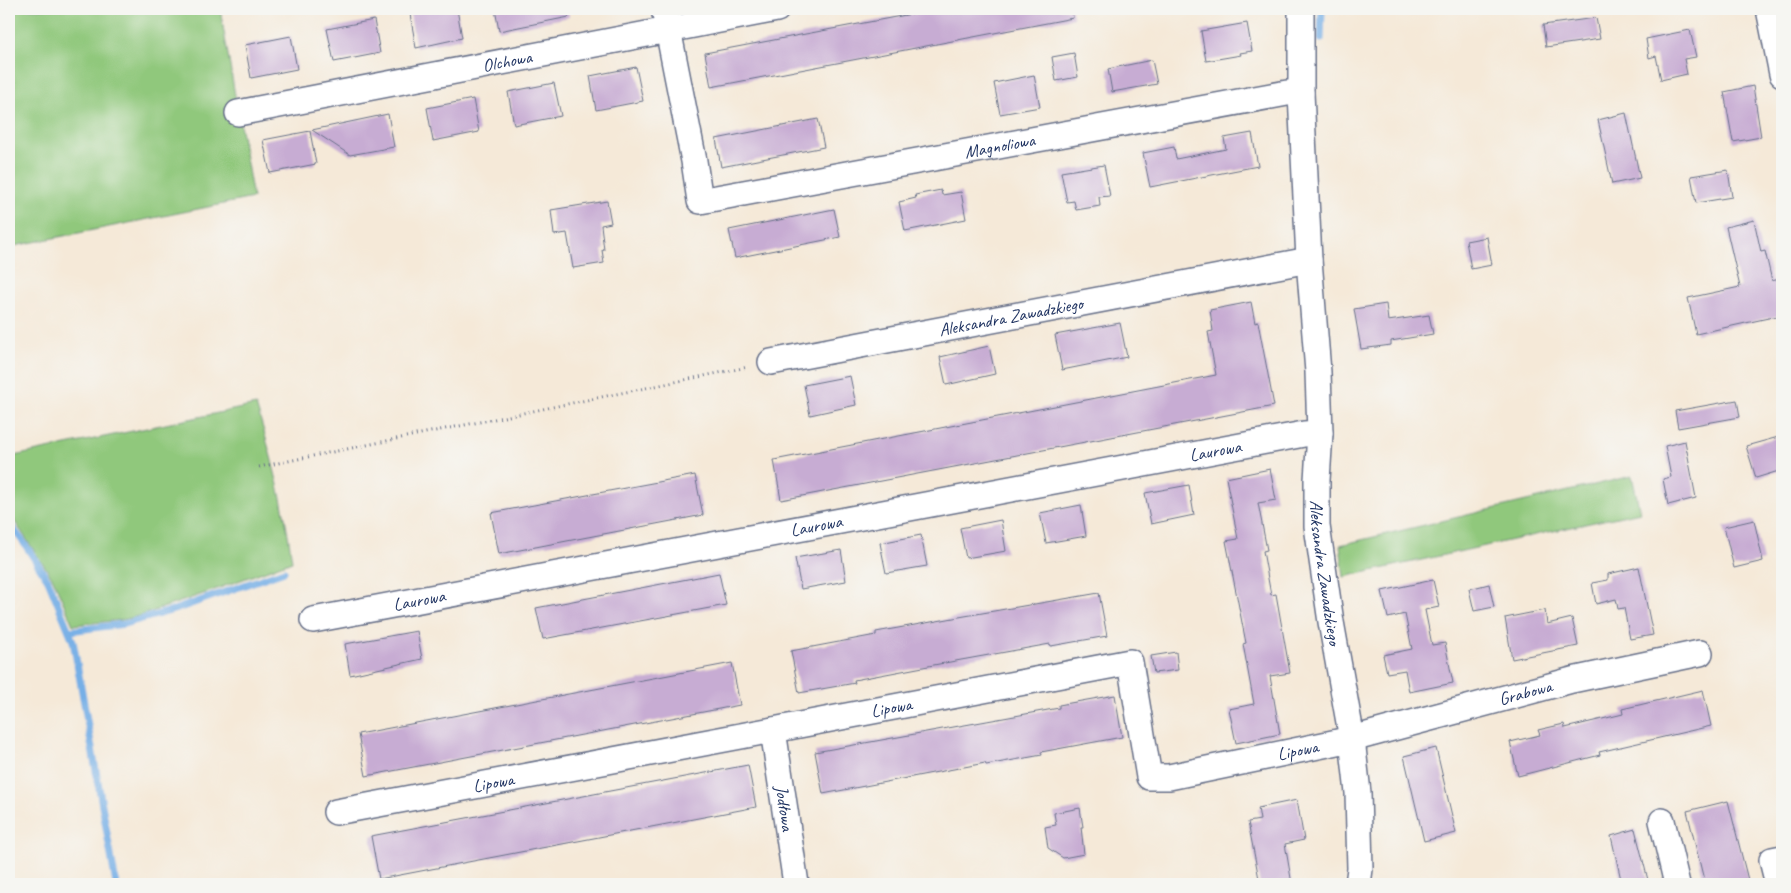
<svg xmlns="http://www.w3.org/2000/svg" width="1791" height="893" font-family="Caveat,sans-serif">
	<rect width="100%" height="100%" fill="#f6f6f2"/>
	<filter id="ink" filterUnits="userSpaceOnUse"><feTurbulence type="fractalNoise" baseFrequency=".02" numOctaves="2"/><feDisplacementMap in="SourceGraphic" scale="10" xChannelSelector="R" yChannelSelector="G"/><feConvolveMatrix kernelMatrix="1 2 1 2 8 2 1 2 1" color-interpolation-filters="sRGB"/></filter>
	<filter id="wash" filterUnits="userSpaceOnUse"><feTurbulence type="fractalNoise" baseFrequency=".0096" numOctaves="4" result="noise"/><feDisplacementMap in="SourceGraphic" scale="20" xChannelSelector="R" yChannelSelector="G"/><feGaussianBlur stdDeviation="1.12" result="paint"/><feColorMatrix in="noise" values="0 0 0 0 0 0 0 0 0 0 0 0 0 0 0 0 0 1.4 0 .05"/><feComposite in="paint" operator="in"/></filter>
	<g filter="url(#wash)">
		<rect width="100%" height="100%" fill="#f5e9d8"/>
		<path fill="#90c87b" stroke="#567c6c" d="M9,9H220L253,198L9,247Z
			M256,405C272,456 285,508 292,561L206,593L139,616L122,620L73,625L53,579L11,516L9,503V457Z
			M1632,476L1640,512L1344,577L1340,545Z"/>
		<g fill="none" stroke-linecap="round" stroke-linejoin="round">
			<path stroke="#76afe6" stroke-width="7" d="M1321,39L1322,9
				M9,523L24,543L48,580L73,641L116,884
				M69,631L124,624L174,610L284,571"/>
		</g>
		<g id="blocks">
			<path fill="#c7acd3" d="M438,9H457L462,38L416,48L410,14Z
				M495,9H568L569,17L499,31Z
				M938,9H1072L1073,18L711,87L705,53Z
				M1596,18L1600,39L1546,47L1543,25Z
				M374,20L380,53L334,62L327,29Z
				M1247,23L1252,51L1240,53L1241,55L1206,61L1201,31Z
				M1690,30L1696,57L1684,59L1687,74L1661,80L1656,56L1649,58L1646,39Z
				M291,36L297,69L251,78L245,45Z
				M1074,53L1078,77L1056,81L1052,57Z
				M1152,60L1157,84L1112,92L1108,69Z
				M636,67L643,101L596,110L590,76Z
				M1034,75L1040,107L1000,114L994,83Z
				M554,83L561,116L514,125L508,92Z
				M1753,86L1761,137L1733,142L1724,92Z
				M473,99L479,132L433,141L427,108Z
				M1626,113L1640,178L1612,184L1598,120Z
				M388,114L394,147L350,155L312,130Z
				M818,119L824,147L721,167L716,139Z
				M310,131L316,164L270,173L263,140Z
				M1252,133L1258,166L1150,187L1143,153L1174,147L1176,159L1226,149L1224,138Z
				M1104,165L1110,196L1099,197L1100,206L1076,210L1074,201L1067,202L1061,172Z
				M1728,170L1732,197L1696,203L1691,176Z
				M941,190L942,195L961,192L966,219L905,231L899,202L916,198L915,195Z
				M607,201L611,223L601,225L604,250H602L604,263L573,268L567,233L554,235L551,210Z
				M834,209L840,237L735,258L729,230Z
				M1754,220L1761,252L1765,251L1772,281L1782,278V315L1696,334L1688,298L1740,287L1726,227Z
				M1487,237L1492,265L1471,269L1466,241Z
				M1251,302L1255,323L1258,322L1274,406L781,500L774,460L1216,375L1208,332L1213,331L1210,310Z
				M1386,304L1388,321L1429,315L1433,334L1391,341V345L1361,349L1354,309Z
				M1120,323L1127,357L1062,370L1055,335Z
				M989,346L995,374L946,385L940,357Z
				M850,376L856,405L810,415L804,385Z
				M1737,400L1740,417L1678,428L1675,411Z
				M1782,436V470L1756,478L1746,446Z
				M1685,441L1696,498L1668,505L1663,479L1671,477L1665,446Z
				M1270,469L1276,500L1258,503L1267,550L1263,551L1271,595L1276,594L1290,673L1270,676L1280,734L1236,743L1229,709L1254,704L1243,644L1246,643L1226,541L1238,539L1226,478Z
				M695,475L703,515L499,554L491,513Z
				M1189,485L1194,515L1151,524L1145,493Z
				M1081,505L1086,536L1046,543L1040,513Z
				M1001,520L1006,551L966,558L960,528Z
				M1754,520L1763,561L1734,568L1724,527Z
				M921,535L927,566L886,573L880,543Z
				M841,550L846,581L801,589L795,558Z
				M1639,567L1653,635L1630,639L1624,608L1618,609L1616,599L1596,604L1592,583L1608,580V574Z
				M719,573L726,605L543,639L536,608Z
				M1433,580L1439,607L1425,610L1432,645L1445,643L1453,683L1409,692L1405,670L1387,673L1383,655L1412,649L1405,614L1388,618L1382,591Z
				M1489,584L1494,607L1474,611L1469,589Z
				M1099,593L1107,636L1051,646L1050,644L939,664L854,680L855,683L799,693L791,651L876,635V632L959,617Z
				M1545,610L1547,624L1572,618L1578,646L1512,659L1505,618Z
				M417,631L422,659L350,675L345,644Z
				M1176,652L1178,670L1154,673L1151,656Z
				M732,663L740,705L366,776L358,734Z
				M1703,690L1711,726L1599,752L1600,755L1518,776L1510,742L1540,735L1538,730L1564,724L1565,728L1623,714L1622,709Z
				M1115,695L1122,737L1041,752L1042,755L986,765L985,763L823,794L815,752L1059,708V705Z
				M1436,748L1456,833L1424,841L1404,756Z
				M748,765L756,807L379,879L371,836Z
				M1297,800L1304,840L1285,844L1292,884H1260L1248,822L1260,820L1258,808Z
				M1728,801L1749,884H1705L1687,811Z
				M1080,808L1083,827H1081L1084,854L1063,858L1048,848L1045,827L1056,825L1054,813Z
				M1635,829L1649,884H1622L1611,836Z"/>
		</g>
	</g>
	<g filter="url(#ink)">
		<use href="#blocks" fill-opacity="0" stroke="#677089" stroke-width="1"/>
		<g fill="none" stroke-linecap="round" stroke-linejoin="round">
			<g stroke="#677089" stroke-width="28">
				<g id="minor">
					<path id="s1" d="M664,9L694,161L700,201L1287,93H1301"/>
					<path id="s2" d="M1301,9V93L1309,260L1318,372L1320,433L1317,480V526L1331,622L1352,739L1358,793L1360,869L1358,884"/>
					<path d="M1769,9L1782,74"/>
					<path id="s3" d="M238,113L777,9"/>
					<path id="s4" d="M771,362L1309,260"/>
					<path id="s5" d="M313,620L1304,434L1320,433"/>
					<path id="s6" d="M773,730L796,884"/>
					<path id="s7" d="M336,812L773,730L1130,662L1149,777H1169L1352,739L1572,680L1700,653"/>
					<path d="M1662,821L1677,884"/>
					<path d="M1778,884L1772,860L1782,858"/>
				</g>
			</g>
			<path stroke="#677089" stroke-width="3" stroke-dasharray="1 4" stroke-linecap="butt" d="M259,467L748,367"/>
			<use href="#minor" stroke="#fff" stroke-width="25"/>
		</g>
	</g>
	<g text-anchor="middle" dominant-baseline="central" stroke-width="5" stroke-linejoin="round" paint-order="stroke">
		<g font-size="18" fill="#1b2f5e" stroke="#f6f6f2">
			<text stroke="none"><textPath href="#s3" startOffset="274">Olchowa</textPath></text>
			<text stroke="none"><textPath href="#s1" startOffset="500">Magnoliowa</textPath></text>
			<text stroke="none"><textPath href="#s4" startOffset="244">Aleksandra Zawadzkiego</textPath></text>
			<text stroke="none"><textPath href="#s5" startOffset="918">Laurowa</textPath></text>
			<text stroke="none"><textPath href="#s5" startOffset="512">Laurowa</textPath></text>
			<text stroke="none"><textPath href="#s2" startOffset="565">Aleksandra Zawadzkiego</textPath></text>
			<text stroke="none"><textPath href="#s5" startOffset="108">Laurowa</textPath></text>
			<text stroke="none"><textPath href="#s7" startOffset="1311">Grabowa</textPath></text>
			<text stroke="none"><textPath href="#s7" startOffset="565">Lipowa</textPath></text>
			<text stroke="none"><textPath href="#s7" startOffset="1076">Lipowa</textPath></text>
			<text stroke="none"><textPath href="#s7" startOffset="160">Lipowa</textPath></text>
			<text stroke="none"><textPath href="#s6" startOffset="79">Jodłowa</textPath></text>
		</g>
	</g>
	<rect width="1791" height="893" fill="none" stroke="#f6f6f2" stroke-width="30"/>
</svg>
